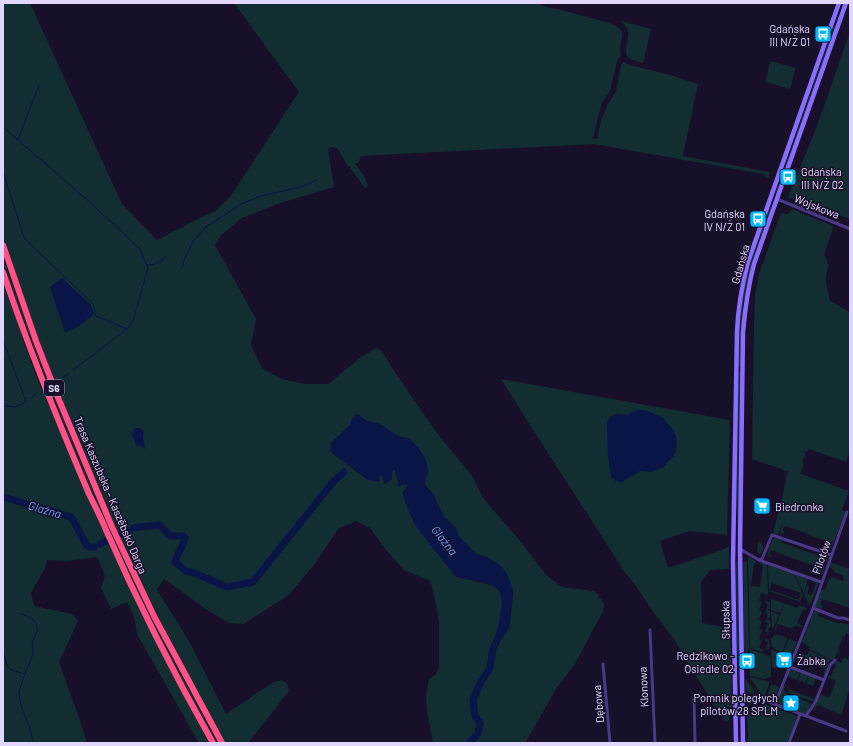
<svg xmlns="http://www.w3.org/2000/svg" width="853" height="746" font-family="Barlow,sans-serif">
	<rect width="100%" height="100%" fill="#180f28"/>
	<path fill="#122e32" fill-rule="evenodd" d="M3,3H30L122,204L157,240L198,219L215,211L230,197L299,92L234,3H535L550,8L558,9L609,23C632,31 617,38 621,55L617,61L610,91L602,103L598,117L593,138L597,139L601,121L607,106L616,91L621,65L624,62L630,65L670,75L698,84L683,156L770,172L768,179L763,174L594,144L361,156L358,163H354C360,169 365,177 368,186L365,188L351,169L349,165L348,166L337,148L331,147L328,149L334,187L277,204L242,218L221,235L215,245L256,319L251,345L262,368L281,379L306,384H328L360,358L376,348L382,351L391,366L423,413L437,433L473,477L483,498L521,542L547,576L562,587L594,591L598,594L599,598L601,599L604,604L603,611L575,664L556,689L527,740L526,743H433L427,712L426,696L429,679L436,674L439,667V623L434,594L430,581L404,570L387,551L370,528L356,521L339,528L313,566L288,596L243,624L229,623L206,609L164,579L157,590L189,641L226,714L274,682L281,680L287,683L289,691L248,743H225L194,686L138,576L116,530L56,387L28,310L3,237ZM356,415L367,421L381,425L391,433L401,437L409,438L428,471L424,482L425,485L433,494L444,517L454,526L458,536L477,555H482L512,587L513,594L509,630L502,603L501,594L498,589L491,585L457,577L452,572L407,487V485L405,484L399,486L395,470H393L392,472V479L384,483L382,475L378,476L380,481L369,480L334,455L331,443L350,425L353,417Z
		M621,21L651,29L643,63C639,62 634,61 630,59C621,54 630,40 628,32C628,28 624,24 621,21Z
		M834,26H836L777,194H775Z
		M850,32V219L788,197L817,126Z
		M770,61L796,68L790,89L766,82Z
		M769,208L771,209C762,235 751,262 746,290C741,315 741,341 741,367H738C739,337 739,307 746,278C751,254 761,231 769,208Z
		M792,209L833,226V228L824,255C832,265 825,271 826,282C827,289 829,295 830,301L850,312V451L846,462L809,449L808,451H806L804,458H803L802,462L804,463L800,474L792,472L801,474L849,491L842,510L846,512L830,551L823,548L824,546L827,547L829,542L807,534V533L785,526L782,531L785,532L784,534L780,533L783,522L778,535L774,534V529L783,494L787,474L788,472L790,471H784L782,469L752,459L754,322L755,295L759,274L781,213L788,214Z
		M3,257C34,348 70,437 108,525L106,526L85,478L42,369L19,310L3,264Z
		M3,283L36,376L94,511L143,616L209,743H199L137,634L134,617L127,602L111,609L101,588L105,576L97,557L68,561L47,560L45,568L31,593L34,606L72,614L78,621L59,662L78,715L87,743H3Z
		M738,372H741L738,542L736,496Z
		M501,379L730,420L727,535L689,531L660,541L668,568L719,551L729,546V569L710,570L701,582L702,623L730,628L732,714H729V720L726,722L724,721L673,638L649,606L636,586L624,571L528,422Z
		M773,538L782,540L783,541L782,543L820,556L822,553L827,556V560L822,574L819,575L814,573V572L818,573L819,568L771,550L769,555L772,556L771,557L767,555Z
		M759,542H761C764,546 764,550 760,554L757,551L758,543Z
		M120,550L172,657L218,743H215L171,661L118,551Z
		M748,556L756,561V563H754L751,586L760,587L763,565L760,563L761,562L767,564L768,593L766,600L770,603V609H767L770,611V618L766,619L770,621L771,627L767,628L769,630L766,638L769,640L770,647H767L770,648L761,652L750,648ZM761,593L767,595L765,603L768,604L765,613L768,614L765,622L768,623L765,631L768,633L765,641L768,642L765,650L759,648L762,640L759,639L762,630L759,629L762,621L759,620L762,612L759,610L762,602L759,601Z
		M736,562H738L740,690H739L738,662L737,646Z
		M743,562H747L749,648L748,653H746L744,646Z
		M830,562L850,569V608L822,599L820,605L823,606L821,609L815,607L820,590H825L829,578L831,579L832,577L843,581L844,576L834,572V570H832V568L829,567Z
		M768,565L777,568L769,591Z
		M777,568L793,573L803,594L800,602H799V600L798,601L769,591L770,590L799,600L801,593L772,583Z
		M794,574L808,579L804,593Z
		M815,581L818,582V585L810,606L804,594L807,586L809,587L807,594L812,595L816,583L814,582Z
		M771,599L784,603L780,613L771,610Z
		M785,603L797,608L799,605L807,608V610L803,609L797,623L803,626L802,627L794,626L792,629L778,624L775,630H774Z
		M771,611L779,615L773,629L772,627Z
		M814,611L819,612L818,616L837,623H842L850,625V635L846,633L845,637L843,636L838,649H839L834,659L832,660L809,649V647H808V646L802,642Z
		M774,635H778L788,638L782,652C774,649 771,648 771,638H773Z
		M789,639L797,642L791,656L783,652Z
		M750,649L771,657V677L765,679L750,676Z
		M771,650H773L781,653L775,669L772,666Z
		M809,650L830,660L826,670L827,671L825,676H823L825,669L799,659L798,657L799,653L807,655Z
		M850,654V688L841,715L818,705L814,711L813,710L820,696L822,695L829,698L836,681L828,677L829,675L831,676L836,665L834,663L836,661L841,663L843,658L848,659Z
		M790,669L800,672L797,680L787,676Z
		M801,672L808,675L805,683L798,680Z
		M809,675L816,678L813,686L806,683Z
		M750,677L764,680L770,682L764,698L750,678Z
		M745,679L747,680L754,690L755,692L754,694L749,693L746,690Z
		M790,682L788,689L814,699L817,693H818L815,701H812L789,693L787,688L790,683Z
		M771,684L779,687L774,700L773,701L766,699Z
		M786,685L784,690L786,693L812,704L807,713L805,714L778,703V700L783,686Z
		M762,704L764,705V704L797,716L788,743H747L748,736L747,717H748V709C754,709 758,709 762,704Z"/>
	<path fill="#091547" d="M62,278L91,305L94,314L80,325L65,333L50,287Z
		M638,410L649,411L664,419L673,430L676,436L677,444L676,451L673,457L663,467L652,472L640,471L622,482L616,481L611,477L608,455L607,423L611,416L615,414L627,415L632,412Z
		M359,414C364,422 373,422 380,424C387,427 392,434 401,437C404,438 407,438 409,439C419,446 427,458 428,470C429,476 422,481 426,487C428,490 432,493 434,496C437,503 440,512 445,518C451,525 458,525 458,536L475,553C478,555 480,555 484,556C490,558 497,562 502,567C507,573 510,580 512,587C514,594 510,632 504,636C502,638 501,637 498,636L497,631C499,621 506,597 498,589C492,583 480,581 472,580C463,578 459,579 452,572L415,525L408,510L402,492L407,487V485L405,484L399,486L395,470H393L392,472V479L385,484L382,475L378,476L380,482L369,480L334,455L330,450L331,443L350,425L353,417L356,415Z
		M135,428H140L144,431L143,437L145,449L142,447L136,445L132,434Z"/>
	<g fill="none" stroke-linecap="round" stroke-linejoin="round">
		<path stroke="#091547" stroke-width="1" d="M3,127L84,197L140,249L148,268L133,321L127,329L73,370
			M18,140L39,85
			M3,171L24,238L93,304L96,316L127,329
			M147,265C156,265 160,262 167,256
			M182,268L185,258L193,241L207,226L217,220L241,204L261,196L301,187L317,180
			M3,340L26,402
			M62,378L69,373
			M30,399L36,394
			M3,406L16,407L25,402
			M19,613L33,619L37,627V632L32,642L33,647V654L25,674L19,692L21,706L31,731L33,743
			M3,651C4,654 7,666 8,667C11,671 20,672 24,674"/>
		<path stroke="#091547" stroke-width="7" d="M3,497L71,517L73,520L87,546L90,547H94
			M134,528L139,527L160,525L170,536H183L185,537C184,546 177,553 175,562L186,571L192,572L227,587L253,582L333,482L344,472
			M100,544L128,531
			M483,679L490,668L493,649L500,634L502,627
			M471,743V741L478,734L480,723L475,716L473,699L481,682"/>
		<path stroke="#4a3988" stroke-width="3" d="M777,199L850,229
			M740,549L759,560L821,582
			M759,560L762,559L772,535L831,555
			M813,608L838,618H843L850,620
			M650,630L655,743
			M603,664L610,743
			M790,667L824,680
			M742,697L761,699L846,731
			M694,698L695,743
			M775,704L813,608L847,512
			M806,716L816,701L830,665L835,660
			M789,743L800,714"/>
		<path stroke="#8a6dff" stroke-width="4.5" d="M736,743L733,561L737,332C738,308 742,285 748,262L839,3
			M743,743L740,549L743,332C745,309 748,287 754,264L846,3"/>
		<path stroke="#ff5186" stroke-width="6" d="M3,245L36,341L57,395L112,527L154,616L222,743
			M3,272C28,347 58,421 89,494C95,506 101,518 106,530C138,603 174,674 213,743"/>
	</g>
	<defs>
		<g id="bus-square" transform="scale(0.9)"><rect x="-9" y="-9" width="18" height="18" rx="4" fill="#02b9ff" stroke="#180f28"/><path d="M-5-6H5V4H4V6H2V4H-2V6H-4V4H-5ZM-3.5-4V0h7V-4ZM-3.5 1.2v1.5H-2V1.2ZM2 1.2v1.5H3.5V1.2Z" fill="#fff"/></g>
		<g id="supermarket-square" transform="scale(0.9)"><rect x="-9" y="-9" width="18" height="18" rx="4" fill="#02b9ff" stroke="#180f28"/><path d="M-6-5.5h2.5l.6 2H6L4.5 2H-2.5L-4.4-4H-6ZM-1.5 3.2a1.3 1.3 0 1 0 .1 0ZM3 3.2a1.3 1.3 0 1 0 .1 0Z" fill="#fff"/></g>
		<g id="sight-square" transform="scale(0.9)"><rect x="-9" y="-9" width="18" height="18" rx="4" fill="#02b9ff" stroke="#180f28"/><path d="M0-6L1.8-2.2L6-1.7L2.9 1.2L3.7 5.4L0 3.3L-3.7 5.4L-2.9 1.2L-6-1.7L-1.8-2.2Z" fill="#fff"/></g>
	</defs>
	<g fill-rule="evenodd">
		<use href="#bus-square" x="823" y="34"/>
		<use href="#bus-square" x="788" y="177"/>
		<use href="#bus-square" x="758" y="219"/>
		<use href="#supermarket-square" x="762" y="506"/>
		<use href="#supermarket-square" x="784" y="660"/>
		<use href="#bus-square" x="747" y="661"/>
		<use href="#sight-square" x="791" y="703"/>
	</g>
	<g text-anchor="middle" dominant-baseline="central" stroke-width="3" stroke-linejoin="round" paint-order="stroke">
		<rect fill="#180f28" stroke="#a59abe" stroke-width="1" x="44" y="380" width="20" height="16" rx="3"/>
		<g font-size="10" font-weight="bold" fill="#e2d6ff">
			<text x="54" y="388">S6</text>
		</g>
		<g font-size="11" fill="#e2d6ff" stroke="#180f28" text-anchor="end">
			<text x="810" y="28">Gdańska<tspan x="810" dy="13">III N/Ż 01</tspan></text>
			<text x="801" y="171" text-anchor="start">Gdańska<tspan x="801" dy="13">III N/Ż 02</tspan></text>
			<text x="745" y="213">Gdańska<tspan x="745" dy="13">IV N/Ż 01</tspan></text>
			<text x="775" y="506" text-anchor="start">Biedronka</text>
			<text x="734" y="655">Redzikowo -<tspan x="734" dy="13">Osiedle 02</tspan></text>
			<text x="797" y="660" text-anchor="start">Żabka</text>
			<text x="778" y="697">Pomnik poległych<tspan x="778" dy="13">pilotów 28 SPLM</tspan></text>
		</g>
		<g font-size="11" fill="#e2d6ff" stroke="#180f28">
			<text transform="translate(817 206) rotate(22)">Wojskowa</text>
			<text transform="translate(740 264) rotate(-74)">Gdańska</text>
			<text transform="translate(111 495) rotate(67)">Trasa Kaszubska – Kaszëbskô Darga</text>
			<text transform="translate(821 557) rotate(-70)">Pilotów</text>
			<text transform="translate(725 620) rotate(-91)">Słupska</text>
			<text transform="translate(643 687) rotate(-93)">Klonowa</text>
			<text transform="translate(598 704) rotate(-95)">Dębowa</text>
		</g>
		<g font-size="12" font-style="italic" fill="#649cff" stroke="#180f28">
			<text transform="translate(45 509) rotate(16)">Glaźna</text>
			<text transform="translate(445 540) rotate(52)">Glaźna</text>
		</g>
	</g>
	<rect width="853" height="746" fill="none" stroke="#e2d6ff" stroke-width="8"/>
</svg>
